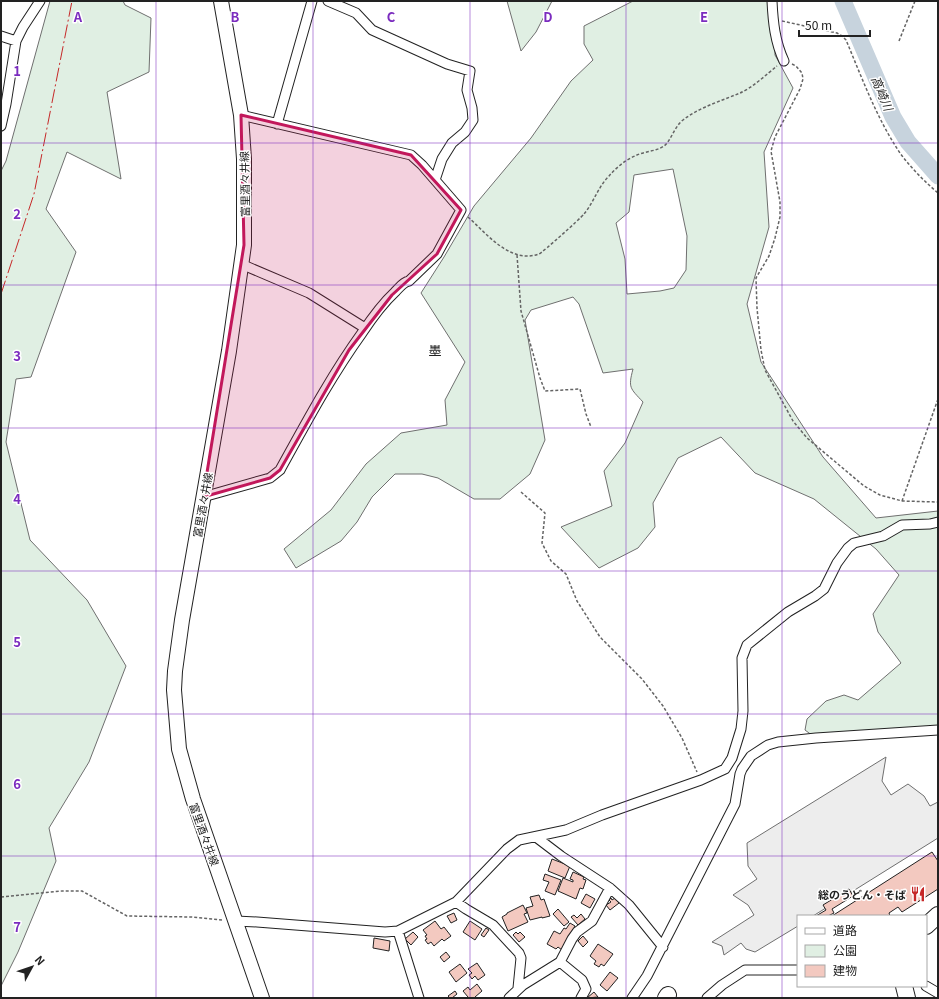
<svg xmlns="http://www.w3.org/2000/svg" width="939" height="999" font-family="Georgia,'Noto Sans JP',serif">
	<rect width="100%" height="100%" fill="#fff"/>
	<path fill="#e0efe3" stroke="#6f6f6f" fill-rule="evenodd" d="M50,1H123L125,5L151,18L149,72L107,92L121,179L67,152L46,209L76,252L31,377L16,379L6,442L30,540L87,600L126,666L89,762L49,828L56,861L18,952L1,986V171L6,161Z
		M507,1H552L536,32L521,51Z
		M633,1H774L775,55L793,88L764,152L769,227L747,304L761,362L823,457L876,518L938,511V726L813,736L805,730L807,719L826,701L844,695L858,700L901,663L878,632L873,614L899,575L876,549L814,499L755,473L721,437L678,458L653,503L655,527L638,548L599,568L561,527L612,506L604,471L625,443L643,402C630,388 628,388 633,369L603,373L579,304L573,297L531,310L525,320L545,440L530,474L500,499H474L438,478L422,474H395L372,497L357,522L341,541L296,568L284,549L331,510L366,464L401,433L447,425L445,400L465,362L421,293L444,257L474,206L531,138L571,81L593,60L584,44V26ZM673,169L687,236L686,270L674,288L660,291L627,294L625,259L616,223L629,212L634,175Z"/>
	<path fill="#ededed" stroke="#6f6f6f" d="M886,757L882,781L891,795L908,784L924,796L930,806L938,802V838L813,916H798V926L755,952L746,949L741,943L724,955L722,946L712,942L754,915L748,905L733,895L757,879L748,866L747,843Z"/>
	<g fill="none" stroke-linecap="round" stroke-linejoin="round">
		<path stroke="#c7d3dd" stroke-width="17" d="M843,1L893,117L908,142L938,176"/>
	</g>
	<path fill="#f3c9c0" stroke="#222" d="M932,852L938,861V889L902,912L898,907L889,913L890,916H832Z
		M552,859L570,866L565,878L548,871Z
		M573,872L584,877L583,879L586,880L583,889L580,888L576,899L558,891L563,878L573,882V880L570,879Z
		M545,874L561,880L555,895L545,891L549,882L543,880Z
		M849,889L853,896L832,909L834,913L828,916H816L826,910L823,905Z
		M586,894L595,899L590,908L581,903Z
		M539,895L541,900L544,899L550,916L542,918V917L530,920L526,908L533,906L530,897Z
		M611,898L612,900L615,898L619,903L610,910L606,905L611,902L609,900Z
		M523,905L527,913L524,914L528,922L508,931L502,917L507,914V913Z
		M558,909L569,922L564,926L553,914Z
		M454,913L457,920L451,923L447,916Z
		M581,914L585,919L578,925L571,917L574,915L577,918Z
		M435,921L441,929L444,927L451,936L444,941L442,939L434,946L431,942L428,944L425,940L427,939L425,936L427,935L423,930Z
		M470,921L482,929L475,940L463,932Z
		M570,923L575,926L562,950L558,947L556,949L547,944L554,931L560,934L564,928L566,929Z
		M486,928L489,930L484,937L481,935Z
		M413,932L418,937L411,945L405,939Z
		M516,932L518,934L520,932L525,937L519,942L513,935Z
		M583,936L588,942L583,947L578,941Z
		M374,938L390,941L389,951L373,948Z
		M598,944L613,954L604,966L601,964L599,967L594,964L596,961L590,956Z
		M446,952L450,957L444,962L440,957Z
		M477,963L485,975L478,980L475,976L472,979L469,975L472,973L468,969Z
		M460,964L467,973L456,982L449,972Z
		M610,972L618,978L607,991L600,985Z
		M477,984L482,991L475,997L476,998H467L468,997L463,991L468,987L470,990Z
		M455,991L457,994L452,998H450L448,996Z
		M594,992L598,997L587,998Z"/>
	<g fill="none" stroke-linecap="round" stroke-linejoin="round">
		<g stroke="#222" stroke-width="11">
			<path id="street" d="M328,1L356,13L372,30L447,64L470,71L467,90L472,108L473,120L465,132L452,143L442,159L435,180
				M772,1C773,22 775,42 784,61
				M1,36L16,41
				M277,124L312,1
				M1,126L6,104L16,41L23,27L40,1
				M241,264L309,293L365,328
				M203,497L270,478L280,470C306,423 331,376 362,333C372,318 382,304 395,292C399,288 403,282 409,281L437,254L461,210L422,165L411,155L241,115
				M536,837L561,856L610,888L629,905L663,947
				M456,902L466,909L493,925L519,953L521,958L518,988
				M236,921L257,922L385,932L398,931L456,902L507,849L519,840L566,830L602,815L701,780L725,769L732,758L741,729L743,711L742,658L747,645L788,612L815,596L824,589L837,563L848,548L854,543L883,536L902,525L930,524L938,522
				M398,931L419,998
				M560,962L582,980L586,989L581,998
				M926,986L938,993
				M509,998L523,985L560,962L572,939L577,932L592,921L610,888
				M632,998L647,976L735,804L740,774L742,769L751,756L768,745L778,742L816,738L938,730
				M707,998L722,985L745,970H798"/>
		</g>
		<g stroke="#222" stroke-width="16">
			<path id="primary" d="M221,1L241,115L244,159V245L229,351L182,620L175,671L174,690L179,749L193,799L262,998"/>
		</g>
		<g stroke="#222" stroke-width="18">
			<path id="highway" d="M926,926L938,915
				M904,986L907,998
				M666,998L668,995"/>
		</g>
		<path stroke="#646464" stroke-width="1.5" stroke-dasharray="3 2" stroke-linecap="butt" d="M782,21L837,33L842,36L846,40C862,78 877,119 900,153C911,168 924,181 938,193
			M899,41L915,1
			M792,64L796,66L802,73L803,79L800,89L775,137L771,151L780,202V217L775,238L769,256L756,278L757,308L761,350L765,370L793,421L807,438L864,486L880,495L902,501L938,502
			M468,217C487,234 510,264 539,254C543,252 580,219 584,214C594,202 598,187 609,176C616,168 625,160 635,156C644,151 655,152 664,146C671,141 674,127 683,120C700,107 721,101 740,93C752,88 767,74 777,66
			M517,255L521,311L540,378L545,391L580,389L586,414L591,427
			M521,492L545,513L542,543L551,561L566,574L577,601L600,637L642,679L663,706L682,738L697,772
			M902,501L938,399
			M1,897L62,891H82L127,916L192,917L222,920"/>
		<use href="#street" stroke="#fff" stroke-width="9"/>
		<use href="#primary" stroke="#fff" stroke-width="14"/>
		<use href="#highway" stroke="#fff" stroke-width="16"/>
		<path stroke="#c62828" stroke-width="1" stroke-dasharray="14 3 2 3" stroke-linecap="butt" d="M1,294L34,194L72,1"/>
	</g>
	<path fill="#c2185b" fill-opacity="0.2" stroke="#c2185b" stroke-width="3" stroke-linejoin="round" d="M241,115L411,155L461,210L437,254L392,295L349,350L280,470L270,478L203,497L244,245Z"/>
	<path fill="none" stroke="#7b2cbf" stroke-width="1" stroke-opacity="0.55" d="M156,1V998M313,1V998M470,1V998M626,1V998M782,1V998M1,143H938M1,285H938M1,428H938M1,571H938M1,714H938M1,856H938"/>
	<defs>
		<g id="restaurant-bare" transform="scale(1.2)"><path d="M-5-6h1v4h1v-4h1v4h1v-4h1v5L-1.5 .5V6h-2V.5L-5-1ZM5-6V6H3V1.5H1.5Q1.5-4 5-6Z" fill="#c62828" stroke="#fff" stroke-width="2.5" paint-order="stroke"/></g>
	</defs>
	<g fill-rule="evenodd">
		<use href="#restaurant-bare" x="918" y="894"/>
	</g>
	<g text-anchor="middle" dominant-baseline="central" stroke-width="3" stroke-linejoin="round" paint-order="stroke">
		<g font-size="11" fill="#222" stroke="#fff">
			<text transform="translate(244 184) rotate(-91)">富里酒々井線</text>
			<text transform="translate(202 505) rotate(-80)">富里酒々井線</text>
			<text transform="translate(205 834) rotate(70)">富里酒々井線</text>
		</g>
		<g font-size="11" font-weight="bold" fill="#222" stroke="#fff" text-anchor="end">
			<text x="906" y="894">総のうどん・そば</text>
		</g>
		<g font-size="12" font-style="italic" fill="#222" stroke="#fff">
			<text transform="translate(883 93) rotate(67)">高崎川</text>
		</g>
		<g font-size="13" fill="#222" stroke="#fff">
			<text x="435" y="349">墨</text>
		</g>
	</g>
	<g font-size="13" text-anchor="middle" font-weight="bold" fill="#7b2cbf" stroke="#fff" stroke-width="3" stroke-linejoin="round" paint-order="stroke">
		<text x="78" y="22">A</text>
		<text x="235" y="22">B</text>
		<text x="391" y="22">C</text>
		<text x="548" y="22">D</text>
		<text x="704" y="22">E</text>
		<text x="17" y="76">1</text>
		<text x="17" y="219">2</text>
		<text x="17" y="361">3</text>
		<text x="17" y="504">4</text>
		<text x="17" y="647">5</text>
		<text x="17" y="789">6</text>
		<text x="17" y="932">7</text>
	</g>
	<rect width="939" height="999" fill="none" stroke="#222222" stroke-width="4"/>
	<rect x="797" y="915" width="130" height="72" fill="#ffffff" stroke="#a7a7a7"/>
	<rect x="805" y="928" width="20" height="6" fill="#ffffff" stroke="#a7a7a7"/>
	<text x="833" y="935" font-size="12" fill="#222222">道路</text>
	<rect x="805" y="945" width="20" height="12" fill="#e0efe3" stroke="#a7a7a7"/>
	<text x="833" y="955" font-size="12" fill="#222222">公園</text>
	<rect x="805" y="965" width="20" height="12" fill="#f3c9c0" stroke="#a7a7a7"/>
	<text x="833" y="975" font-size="12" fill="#222222">建物</text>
	<g transform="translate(32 967) rotate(50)" stroke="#ffffff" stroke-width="3" paint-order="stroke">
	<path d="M0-3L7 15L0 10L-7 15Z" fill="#222222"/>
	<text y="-6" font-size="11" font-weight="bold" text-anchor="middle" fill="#222222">N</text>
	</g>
	<path d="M799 30v6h71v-6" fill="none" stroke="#222222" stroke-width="2"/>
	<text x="805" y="30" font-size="12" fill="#222222" stroke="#ffffff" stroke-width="3" paint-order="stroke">50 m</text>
</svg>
